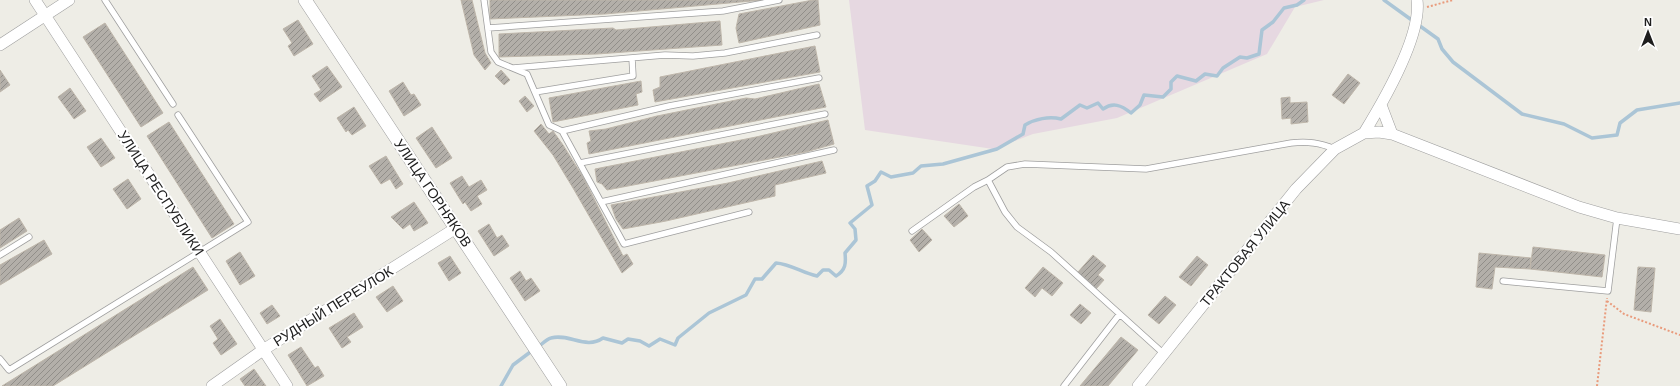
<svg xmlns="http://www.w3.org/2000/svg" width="1680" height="386" font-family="Arial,sans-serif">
	<defs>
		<pattern id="building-hatch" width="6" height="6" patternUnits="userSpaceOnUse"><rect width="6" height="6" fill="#b3afa9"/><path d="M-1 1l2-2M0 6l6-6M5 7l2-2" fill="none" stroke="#918e89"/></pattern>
	</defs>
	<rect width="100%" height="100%" fill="#eeede6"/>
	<path fill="#e6d8e1" d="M849,0H1324L1295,7L1267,54L1117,118L1033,134L993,149L865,130Z"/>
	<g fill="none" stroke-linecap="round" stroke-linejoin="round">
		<path stroke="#abc5d6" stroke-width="3.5" d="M1384,0L1438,39L1442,49L1453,62L1522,114L1564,124L1592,138L1617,135L1620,123L1637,110L1680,103
			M538,347C542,344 547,339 551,338C569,333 586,350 603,338L622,343L628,339L640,341L649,346L660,339L675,345L678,338L709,313L746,295L755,279H762L776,263C791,264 802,273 817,276L823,270H829L836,276C846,270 846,263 845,253L856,240L855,229L850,223L872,205L867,186L875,181L881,172L891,177L913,173L921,166L943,164L997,149L1023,134L1025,125C1035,119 1049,116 1061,119L1080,105L1087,108L1098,103L1103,109C1113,102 1121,105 1131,113L1140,105L1144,95L1163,97L1171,89V82L1177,76L1196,81L1205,74L1217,76L1223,68L1240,57L1247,58L1259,54L1262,30L1273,22L1284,8L1297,5L1304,0
			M501,386L513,365L533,350"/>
	</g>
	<path fill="url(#building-hatch)" stroke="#beb6aa" d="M461,0H472L485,53L491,63L485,70L474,55Z
		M490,0H763L605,14L490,19Z
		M813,0H818L820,25L739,43L736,28L739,14Z
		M298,20L313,44L294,56L288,46L292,43L283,29Z
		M720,21L722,45L597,54L499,57V34L613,28L616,30Z
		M105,23L163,113L141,127L83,37Z
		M815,46L820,72L655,102L653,90L660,87V77Z
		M327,66L342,87L320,102L314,94L321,90L312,76Z
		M0,70L10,85L0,92Z
		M501,70L510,80L504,85L495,76Z
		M1348,74L1360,83L1344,104L1332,95Z
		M641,81L642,92L636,94L638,105L553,122L549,98Z
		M403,82L411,95L414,94L421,105L404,116L389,91Z
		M819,84L826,107L589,154L587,143L591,141L589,131L606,129L657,116L746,98L755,99Z
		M70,88L86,111L74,119L58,97Z
		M525,96L534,106L527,112L519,101Z
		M1290,97V103L1307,102L1308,122L1291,124V118L1282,119L1281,98Z
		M354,107L366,126L352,135L348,130L346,132L337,118Z
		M828,120L834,144L806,152L607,190L602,184L597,182L595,169L756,137Z
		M169,122L234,224L212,238L147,136Z
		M541,124L549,134L553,131L563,145L583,177L623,256L627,254L633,264L622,273L573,188L553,155L534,131Z
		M432,127L452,158L436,168L416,138Z
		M101,138L115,158L101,167L87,147Z
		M386,156L403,184L396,189L390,179L381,184L369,166Z
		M822,161L826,173L775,185V196L666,221L623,229L616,219L611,205L728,183Z
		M462,176L469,187L481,180L487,190L477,196L482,204L471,211L465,202L463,204L450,183Z
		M128,179L141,199L127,209L113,189Z
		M414,202L428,223L414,231L410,224L403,229L391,217Z
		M959,204L968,216L954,227L944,216Z
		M19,218L27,231L0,248V230Z
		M489,224L497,238L502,235L509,246L494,256L478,231Z
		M922,229L932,240L919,252L910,240Z
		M44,240L52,254L0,285V265Z
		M1533,247L1605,255L1602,277L1530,269Z
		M240,252L255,276L240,285L226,261Z
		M1479,253L1531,258L1530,269L1495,267L1492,289L1476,287Z
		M1093,255L1106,266L1098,275L1104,280L1096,289L1078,272Z
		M450,256L461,273L449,281L438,263Z
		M1197,256L1208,265L1191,286L1179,277Z
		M193,267L208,290L53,386H2Z
		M1043,267L1063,283L1052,296L1042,288L1035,297L1025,288Z
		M1638,267L1655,268L1651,312L1634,310Z
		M520,271L526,281L531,278L540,291L525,301L510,278Z
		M393,286L403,301L387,312L376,297Z
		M1165,296L1176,305L1159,324L1148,315Z
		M1080,304L1091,313L1081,324L1070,315Z
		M272,305L280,316L267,324L260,313Z
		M354,313L363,327L347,337L351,342L342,348L329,328Z
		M220,319L237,344L221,355L213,343L218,339L210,326Z
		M1121,337L1138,350L1108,386H1080Z
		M301,347L315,368L318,366L324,376L307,386L288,355Z
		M254,369L266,386H245L240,379Z"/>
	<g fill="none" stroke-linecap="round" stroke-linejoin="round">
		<g stroke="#9f9f9f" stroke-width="7">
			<path id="service" d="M105,0L173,104
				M484,0L491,52L498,62L527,74L549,125L562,131L624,244L749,212
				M488,28L723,11L779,0
				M513,68L665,55L693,56L725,53L817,35
				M535,92L633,76L632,58
				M562,131L669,106L819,78
				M580,163L825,114
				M601,202L834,150
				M912,231L974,187L988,180
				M0,255L29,237
				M1503,281L1608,291L1617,218
				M1164,354L1051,252L1017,227L1005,212L988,180L1007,167L1025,164L1146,169L1291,143C1308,141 1320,143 1335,149
				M0,359L9,370L248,222L178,115
				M1064,386L1119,315"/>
		</g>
		<g stroke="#9f9f9f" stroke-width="12">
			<path id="minor" d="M35,0L287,386
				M0,45L69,0
				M1381,105L1392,134
				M1364,133C1383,102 1422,35 1417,0
				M212,386L263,350L456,228
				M1138,386L1296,189L1335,149L1364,133L1379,132L1392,134L1579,207L1617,218L1680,229"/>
		</g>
		<g stroke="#9f9f9f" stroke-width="14">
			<path id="tertiary" d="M305,0L560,386"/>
		</g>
		<path stroke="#e99b7c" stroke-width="2" stroke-dasharray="2 2" stroke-linecap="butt" d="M1427,7L1453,0
			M1607,301L1624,314L1680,335
			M1597,386L1607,298"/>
		<use href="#service" stroke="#fff" stroke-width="5.5"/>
		<use href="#minor" stroke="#fff" stroke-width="11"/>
		<use href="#tertiary" stroke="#fff" stroke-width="13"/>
	</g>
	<g text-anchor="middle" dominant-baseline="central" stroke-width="4" stroke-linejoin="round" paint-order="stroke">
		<g font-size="14" fill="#1e1e1e" stroke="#fff">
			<text transform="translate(161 193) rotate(57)">УЛИЦА РЕСПУБЛИКИ</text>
			<text transform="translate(433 193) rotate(56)">УЛИЦА ГОРНЯКОВ</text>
			<text transform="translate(1245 253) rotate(-51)">ТРАКТОВАЯ УЛИЦА</text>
			<text transform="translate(333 306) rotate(-32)">РУДНЫЙ ПЕРЕУЛОК</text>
		</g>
	</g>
	<g transform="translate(1648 32)" stroke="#ffffff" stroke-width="3" paint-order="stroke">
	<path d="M0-3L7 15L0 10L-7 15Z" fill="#1e1e1e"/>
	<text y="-6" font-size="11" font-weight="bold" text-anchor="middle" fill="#1e1e1e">N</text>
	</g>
</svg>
